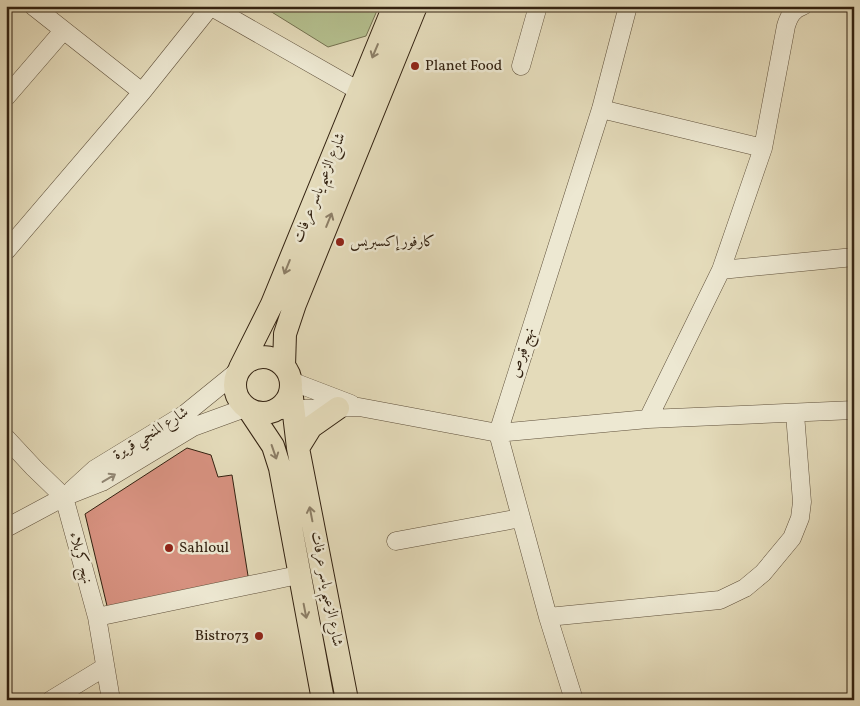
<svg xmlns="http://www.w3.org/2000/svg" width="860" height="706" font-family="Vollkorn,Amiri,serif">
	<rect width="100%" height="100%" fill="#e4dbba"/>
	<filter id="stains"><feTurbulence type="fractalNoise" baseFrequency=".004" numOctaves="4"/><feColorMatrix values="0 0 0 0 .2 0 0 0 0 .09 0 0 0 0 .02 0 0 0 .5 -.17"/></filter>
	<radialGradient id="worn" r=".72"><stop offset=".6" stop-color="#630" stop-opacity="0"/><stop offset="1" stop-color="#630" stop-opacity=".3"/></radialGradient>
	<path fill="#b5c08f" stroke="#747150" d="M262,6H379L366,36L328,47Z"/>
	<path fill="#d6917f" stroke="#321" d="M187,448L211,455L218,477L232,475L249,582L108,610L85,514Z"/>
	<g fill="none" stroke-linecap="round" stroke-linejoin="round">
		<g stroke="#5f503b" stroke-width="19">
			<path id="minor" d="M33,6L142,92
				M210,6L359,91
				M521,66L538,6
				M6,97L63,31
				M601,109L763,148
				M6,251L142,92L210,7
				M721,270L854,257
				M291,381L351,404
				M277,410L359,407L498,433L648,419L854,410
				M648,419L721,270L763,148L786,26C789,16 793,9 803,6
				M6,438L34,468L64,497L97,617L111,700
				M72,490L95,469L185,414L238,371
				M6,528L64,497L102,482L193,427L245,408
				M396,541L521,518
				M97,617L298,575
				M548,617L720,600L745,588L763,573L792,538L800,518L802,502L795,414
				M51,700L105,667
				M574,700L548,617L498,433L601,109L628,6"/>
		</g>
		<g stroke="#321" stroke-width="24">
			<path id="major" d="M235 385a28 28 0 1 1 56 0a28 28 0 1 1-56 0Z
				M284,366L285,334L295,304L416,6
				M240,368L272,304L394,6
				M291,389L298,448L347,700
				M249,410L273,446L280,468L323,700
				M298,448L311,427L338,408"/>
		</g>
		<use href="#minor" stroke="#ede8d2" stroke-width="18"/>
		<use href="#major" stroke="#e4dbba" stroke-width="22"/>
	</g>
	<defs><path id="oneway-shaft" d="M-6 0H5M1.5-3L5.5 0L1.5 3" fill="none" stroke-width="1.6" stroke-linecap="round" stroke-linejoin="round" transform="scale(1.25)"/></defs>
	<g stroke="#8c7e66">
		<use href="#oneway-shaft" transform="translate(375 51) rotate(113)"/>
		<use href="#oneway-shaft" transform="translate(329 220) rotate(-68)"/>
		<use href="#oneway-shaft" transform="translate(287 267) rotate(112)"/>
		<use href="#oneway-shaft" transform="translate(274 452) rotate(71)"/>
		<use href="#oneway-shaft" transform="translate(311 514) rotate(-101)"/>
		<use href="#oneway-shaft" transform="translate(305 611) rotate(79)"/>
	</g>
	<use stroke="#908572" href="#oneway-shaft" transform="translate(109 478) rotate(-31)"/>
	<g fill="#8f2418" stroke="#ede8d2" stroke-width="2">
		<circle cx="415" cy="66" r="5"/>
		<circle cx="340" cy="242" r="5"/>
		<circle cx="169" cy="548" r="5"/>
		<circle cx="259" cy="636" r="5"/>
	</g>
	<g text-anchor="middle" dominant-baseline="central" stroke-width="5" stroke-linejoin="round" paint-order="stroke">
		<g font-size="15" fill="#321" stroke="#ede8d2" text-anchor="start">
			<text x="425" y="66">Planet Food</text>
			<text x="350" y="242">كارفور إكسبريس</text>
			<text x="179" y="548">Sahloul</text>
			<text x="249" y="636" text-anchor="end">Bistro73</text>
		</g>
		<g font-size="15" fill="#321" stroke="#ede8d2">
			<text transform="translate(320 188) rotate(-68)">شارع الزعيم ياسر عرفات</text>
			<text transform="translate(523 353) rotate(-72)">نهج قبرص</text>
			<text transform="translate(151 434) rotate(-32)">شارع المنجي قريرة</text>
			<text transform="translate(80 558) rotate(75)">نهج كربلاء</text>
			<text transform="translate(326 589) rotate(79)">شارع الزعيم ياسر عرفات</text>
		</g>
	</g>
	<rect width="860" height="706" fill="none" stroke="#e4dbba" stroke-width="25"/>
	<rect x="8" y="8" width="845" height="691" fill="none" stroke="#321" stroke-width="2.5"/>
	<rect x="12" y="12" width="835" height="681" fill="none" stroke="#321"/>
	<rect width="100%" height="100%" filter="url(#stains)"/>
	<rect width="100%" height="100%" fill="url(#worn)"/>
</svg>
